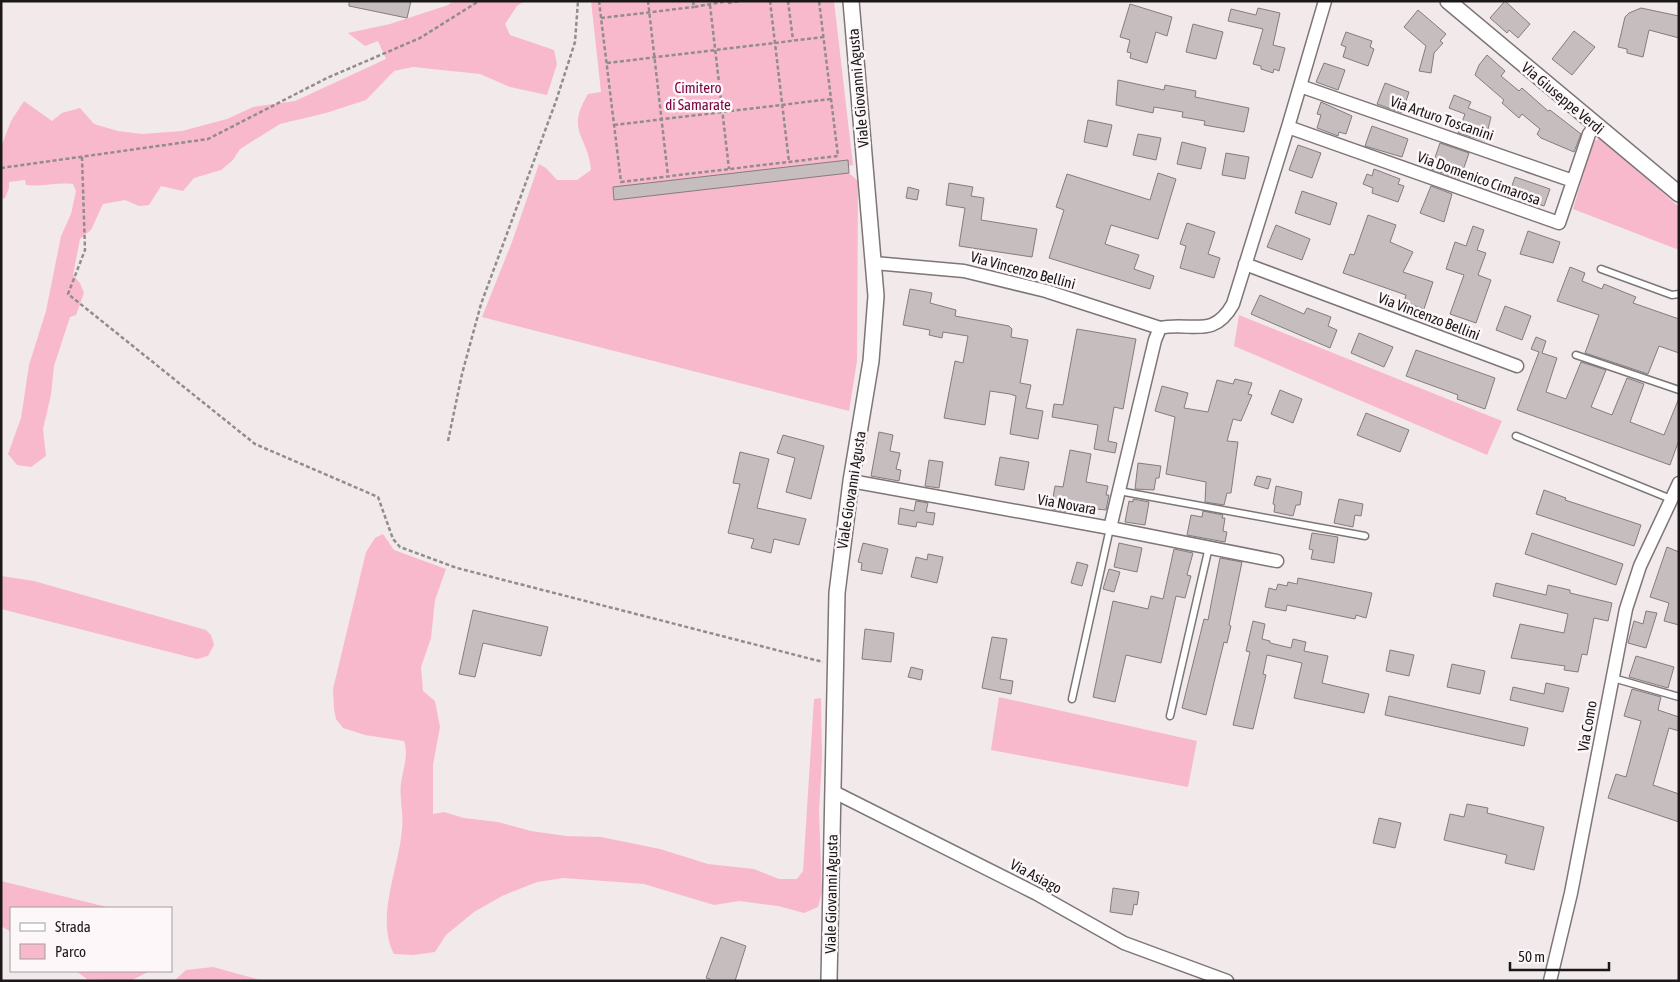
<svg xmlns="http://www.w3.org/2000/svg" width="1680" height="982" font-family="'Asap Condensed',sans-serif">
	<rect width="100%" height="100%" fill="#f2e9eb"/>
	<path fill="#f9b9cd" d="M453,1H525L517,6L505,24L510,35L554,50L557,64L547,95L510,87L480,74L413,67L394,71L366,100L326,113L280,124L240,149L233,160L221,170L194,178L183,191L161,186L149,205L139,206L125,200L103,204L91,230L80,239L73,275L80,283L84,293L76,315L70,317L54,366L51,395L43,429L46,456L31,467L17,465L8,454L21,418L29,365L46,311L61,236L71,214L76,191L73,184C56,182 43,187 26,185L25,180L9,182V188L5,198L1,199V147L11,121L24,101L52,121L62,113L80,108L94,124L118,131L142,134L182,131L227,119L253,107L295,101L386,59L378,41L365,46L348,33L390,24L448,5Z
		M591,1H834L853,165L848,166L849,173L858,181L857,361L849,411L482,317L512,242L539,164L546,168L557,180H577L591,170C588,135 565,132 588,94L601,92Z
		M1600,138L1679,207V250L1573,209L1593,142Z
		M1239,315L1502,421L1487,455L1234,346Z
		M383,534L394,550L446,569L435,600L431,638L421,667L423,691L435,701L440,727L433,765V814L444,812L464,818L498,822L531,831L566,836L601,837L660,849L708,864L754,869L779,879H797L803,871L814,699L821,698L822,758L819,812L822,892L818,907L804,913L778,906L739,901L714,905L644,884L564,878L537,882L502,896L474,912L446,935L435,952L413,955L394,954C375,917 399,869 402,829C404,814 399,798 401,783C403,768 409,756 404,741L365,735L343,728L336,719L334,709L333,689L366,552L375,538Z
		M1,576L34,581L206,630L211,635L214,645L208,656L197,659L1,609Z
		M999,697L1197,741L1188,787L991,750Z
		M1,881L111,908H11V932L1,926Z
		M213,967L264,981H174L186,970Z
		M76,971H150L130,981L87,979Z"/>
	<path fill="#c6bdbf" stroke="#847c7e" d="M349,1H411L407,18L349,6Z
		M1505,1L1530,24L1518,38L1509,30L1507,33L1490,18Z
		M1130,4L1172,17L1167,36L1156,32L1147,63L1130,58L1131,53L1127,52L1130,40L1120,37Z
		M1258,8L1280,13L1273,45L1285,48L1279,71L1274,69L1273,73L1261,69V66L1253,64L1263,29L1228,21L1231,9L1256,15Z
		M1641,8L1679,16V38L1649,30L1643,57L1627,53V49L1618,47L1625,17L1629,13Z
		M1418,10L1446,34L1440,41L1443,43L1434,53L1431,73L1419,71L1426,46L1404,27Z
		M1193,24L1223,32L1216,59L1186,52Z
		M1574,31L1595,47L1572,75L1552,59Z
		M1346,32L1372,41L1370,47L1374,49L1368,66L1343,57L1346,47L1341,45Z
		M1487,55L1505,71L1501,76L1519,91L1522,88L1548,111L1550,110L1581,134L1574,152L1541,138L1537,134L1540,129L1522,114L1519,118L1502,103L1504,100L1475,75L1479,65Z
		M1324,63L1345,70L1338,90L1316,82Z
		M1118,80L1164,90L1165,85L1196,91L1195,97L1249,108L1244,132L1204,125L1205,121L1182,117L1183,112L1154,107L1153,113L1116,105Z
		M1385,83L1409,92L1402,113L1377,104Z
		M1454,95L1471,102L1468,108L1491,117L1485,141L1458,133L1465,114L1449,108Z
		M1321,102L1352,116L1346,134L1339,132L1338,136L1317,128L1321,115L1317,114Z
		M1088,120L1112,125L1107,147L1084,142Z
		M1372,126L1408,139L1402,157L1365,146Z
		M1138,134L1161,138L1156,160L1133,155Z
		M1182,142L1206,148L1201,169L1177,164Z
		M1440,143L1469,153L1460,179L1431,169Z
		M1298,145L1321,153L1312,178L1289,170Z
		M1226,153L1249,157L1245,179L1222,175Z
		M848,160L849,173L614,200L613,187Z
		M1374,169L1400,179L1398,184L1404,186L1398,202L1372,193L1373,188L1363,184L1367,174L1372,176Z
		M1158,173L1176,179L1158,239L1111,225L1105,244L1139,255L1134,269L1154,276L1150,289L1049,258L1064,210L1056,207L1067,174L1150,200Z
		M1515,177L1550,189L1544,206L1509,194Z
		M949,183L973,187L971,196L984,198L981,220L1037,229L1032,257L959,246L965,208L946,205Z
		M1431,186L1452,194L1444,222L1420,213Z
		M908,187L919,190L917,200L906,198Z
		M1302,191L1337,203L1330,225L1295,213Z
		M1368,215L1396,225L1390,242L1413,252L1403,272L1433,282L1424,309L1404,302L1406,295L1343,273L1350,254L1354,255Z
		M1187,223L1215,232L1208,254L1220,258L1214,278L1180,268L1186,246L1180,244Z
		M1276,225L1310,239L1302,260L1267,247Z
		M1473,226L1484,230L1477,250L1486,253L1478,275L1491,280L1476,323L1450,314L1464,275L1446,269L1455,242L1466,246Z
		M1528,231L1560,242L1553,263L1520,254Z
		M1570,267L1585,273L1582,281L1602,289L1604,284L1636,297L1633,303L1679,319V353L1659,346L1648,374L1585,353L1599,315L1557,301Z
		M910,289L932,293L930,303L956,310L955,316L1009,326L1012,329L1011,337L1028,340L1020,383L1031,385L1026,408L1043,411L1038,439L1010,434L1016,396L1010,394L990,391L985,425L944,418L955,361L963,363L968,336L943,332L942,338L929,335L930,330L903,325Z
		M1260,295L1304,314L1307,308L1331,317L1328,326L1337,330L1330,348L1251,314Z
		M1505,306L1531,316L1522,340L1496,330Z
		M1077,329L1136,339L1123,409L1114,407L1108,441L1117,443L1115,453L1094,449L1098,425L1052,417L1054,404L1063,405Z
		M1359,333L1393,347L1384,367L1351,353Z
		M1536,337L1546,341L1542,353L1557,358L1546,392L1566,399L1581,362L1606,370L1591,407L1612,415L1627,378L1644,384L1630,422L1664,435L1679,398V440L1670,465L1517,410L1539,352L1531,349Z
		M1416,350L1495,378L1485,409L1457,399L1458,395L1406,376Z
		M1235,379L1252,383L1248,394L1252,395L1241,421L1233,419L1227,441L1238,442L1231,493H1227L1224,505L1205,502L1206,482L1166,474L1175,417L1155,411L1162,386L1188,393L1184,408L1208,412L1217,380L1233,384Z
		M1280,390L1302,399L1293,423L1271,414Z
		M1366,413L1409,430L1400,452L1357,435Z
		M879,432L893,435L890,451L900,453L896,469L901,470L899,481L871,476Z
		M783,435L824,446L811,499L786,492L795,458L777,453Z
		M1070,450L1091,454L1086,482L1108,486L1106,495H1109L1106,510L1067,506L1066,512L1051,509L1055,486L1063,487Z
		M740,452L769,459L757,508L806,519L799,545L774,539L771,553L751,548L754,539L728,533L740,484L733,483Z
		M1000,457L1029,462L1024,490L995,485Z
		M929,460L943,462L939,488L925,486Z
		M1138,463L1161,466L1159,478H1156L1154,490L1135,489Z
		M1257,476L1271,479L1268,489L1254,485Z
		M1276,486L1302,492L1300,505H1296L1293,516L1274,512L1275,505L1273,504Z
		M1544,490L1566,498L1565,500L1641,525L1634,546L1536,514Z
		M1133,499L1149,502L1145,525L1125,522L1129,501L1133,502Z
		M1339,499L1363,504L1361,516L1355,515L1353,527L1334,523Z
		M916,501L928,503L926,512L935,513L933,525L917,522L916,527L898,524L900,508L914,511Z
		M1203,511L1223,515L1222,518H1225L1223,531L1227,532L1225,542L1187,535L1191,515L1202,517Z
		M1312,533L1338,537L1334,563L1311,559L1313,550L1309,549Z
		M1532,533L1623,564L1616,585L1525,554Z
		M863,543L888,549L882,574L861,570L862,563L858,562Z
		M1119,543L1142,548L1137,572L1114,567Z
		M1667,547L1679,552V625L1664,621L1669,603L1650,597Z
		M1174,549L1193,553L1187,575L1191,576L1185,598L1176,596L1161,663L1126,655L1115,702L1093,697L1113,601L1148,609L1151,596L1163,599Z
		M928,554L943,557L937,583L911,577L916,557L927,560Z
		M1220,558L1242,562L1229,625L1231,626L1227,643L1224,642L1206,715L1182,708L1204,619L1208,620Z
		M1077,562L1088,565L1082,586L1071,583Z
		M1109,569L1120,572L1114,592L1103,589Z
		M1298,578L1372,593L1366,618L1356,615L1355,619L1287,605L1286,611L1265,607L1269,588L1276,590L1278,584L1287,586L1288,582L1297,584Z
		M1496,583L1546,595L1548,585L1570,590V593L1612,603L1608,621L1594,618L1587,655L1582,654L1578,672L1564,670L1565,666L1511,658L1520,624L1564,633L1568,614L1493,596Z
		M473,610L548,627L541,656L483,643L475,677L459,674Z
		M1646,611L1657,613L1646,648L1628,643L1634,621L1643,624Z
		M1253,621L1265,624L1262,639L1270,641V643L1291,648L1293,639L1306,642L1304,651L1328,656L1322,683L1369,694L1364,713L1294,698L1302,663L1267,655L1263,674L1266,675L1253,729L1233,725L1250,652L1246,651Z
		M865,629L894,633L891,662L862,659Z
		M992,637L1007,639L1000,679L1013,681L1011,694L982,688Z
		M1390,650L1414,655L1409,676L1386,671Z
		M1636,656L1674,667L1668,688L1629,677Z
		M1452,664L1485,671L1480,694L1447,687Z
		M911,667L923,670L921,680L908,677Z
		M1546,683L1569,688L1563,712L1510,700L1513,687L1544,694Z
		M1632,689L1661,697L1658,710L1679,717V731L1669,728L1653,785L1679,794V822L1608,798L1616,774L1626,777L1641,721L1624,716Z
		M1389,696L1528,728L1524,746L1385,715Z
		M1467,804L1488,808L1487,813L1544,827L1534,870L1505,863L1507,855L1444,840L1450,814L1464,817Z
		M1379,818L1401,823L1395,848L1373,843Z
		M1113,888L1139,892L1137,905L1134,904L1132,915L1110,912Z
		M721,937L746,946L735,981H710V979L706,978Z"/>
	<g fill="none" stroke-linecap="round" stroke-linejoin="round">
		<g stroke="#7d7577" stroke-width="9">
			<path id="service" d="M1601,269L1672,295L1679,294
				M1576,355L1679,390
				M1516,436L1671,499
				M1119,491L1365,536
				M1613,678L1679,697
				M1072,699L1110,528
				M1170,716L1209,547"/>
		</g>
		<g stroke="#7d7577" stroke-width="15">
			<path id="minor" d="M1300,86L1573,181
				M1288,127L1559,223L1589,134L1596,125
				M874,263L964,271L1046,291L1160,328
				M1245,264L1517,366
				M851,481L1110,528L1277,561
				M1110,528L1155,340L1160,328C1191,321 1213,340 1233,304L1288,127L1325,1
				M834,792L1037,894L1124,943L1227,981
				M1550,981L1571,893L1626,609L1640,566L1679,483"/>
		</g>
		<g stroke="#7d7577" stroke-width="18">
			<path id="tertiary" d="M1448,1L1679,194
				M829,981L837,593L851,481L871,361L876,296L851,1"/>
		</g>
		<path stroke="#928c8d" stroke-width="2.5" stroke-dasharray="4 2.5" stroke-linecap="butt" d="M599,1L621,182L838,156L819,1
			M648,1L668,176
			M693,1L694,7L728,1
			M770,1L789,162
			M788,1L793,40
			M728,3L740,1
			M710,5L729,169
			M601,18L694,7
			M607,63L824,37
			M614,125L831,99
			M82,157L85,250L68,294L255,444L378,497L393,539L400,547L457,568L823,662
			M1,168L208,139L327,78L420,38L479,1
			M448,441L462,374L481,304L556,101L575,42L578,1"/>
		<use href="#service" stroke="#fff" stroke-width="6"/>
		<use href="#minor" stroke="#fff" stroke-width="12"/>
		<use href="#tertiary" stroke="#fff" stroke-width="15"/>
	</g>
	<g text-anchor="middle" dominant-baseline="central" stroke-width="5" stroke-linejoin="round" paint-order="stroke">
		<g font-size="15" fill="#78053f" stroke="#fef7f9">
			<text x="698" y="87">Cimitero<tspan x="698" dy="17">di Samarate</tspan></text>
		</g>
		<g font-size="15" fill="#1b1819" stroke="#fef7f9">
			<text transform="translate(858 88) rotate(-95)">Viale Giovanni Agusta</text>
			<text transform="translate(1563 98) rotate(40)">Via Giuseppe Verdi</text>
			<text transform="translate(1442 118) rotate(19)">Via Arturo Toscanini</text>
			<text transform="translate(1479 178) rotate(20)">Via Domenico Cimarosa</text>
			<text transform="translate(1023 270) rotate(15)">Via Vincenzo Bellini</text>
			<text transform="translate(1429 316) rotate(21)">Via Vincenzo Bellini</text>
			<text transform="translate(851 490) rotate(-81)">Viale Giovanni Agusta</text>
			<text transform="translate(1067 504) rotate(10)">Via Novara</text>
			<text transform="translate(1587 726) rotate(-80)">Via Como</text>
			<text transform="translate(1036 876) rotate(28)">Via Asiago</text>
			<text transform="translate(831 894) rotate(-89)">Viale Giovanni Agusta</text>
		</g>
	</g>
	<rect width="1680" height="982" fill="none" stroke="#1b1819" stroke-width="5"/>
	<rect x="10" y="907" width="162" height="65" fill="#fef7f9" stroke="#a39e9f"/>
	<rect x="20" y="923" width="25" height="8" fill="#ffffff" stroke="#a39e9f"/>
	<text x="55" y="932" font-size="15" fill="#1b1819">Strada</text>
	<rect x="20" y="944" width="25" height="15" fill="#f9b9cd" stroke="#a39e9f"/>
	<text x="55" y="957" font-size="15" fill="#1b1819">Parco</text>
	<path d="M1510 962v8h99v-8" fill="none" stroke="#1b1819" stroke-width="2.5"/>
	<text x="1518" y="962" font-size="15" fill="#1b1819" stroke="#fef7f9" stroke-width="4" paint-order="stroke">50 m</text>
</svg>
